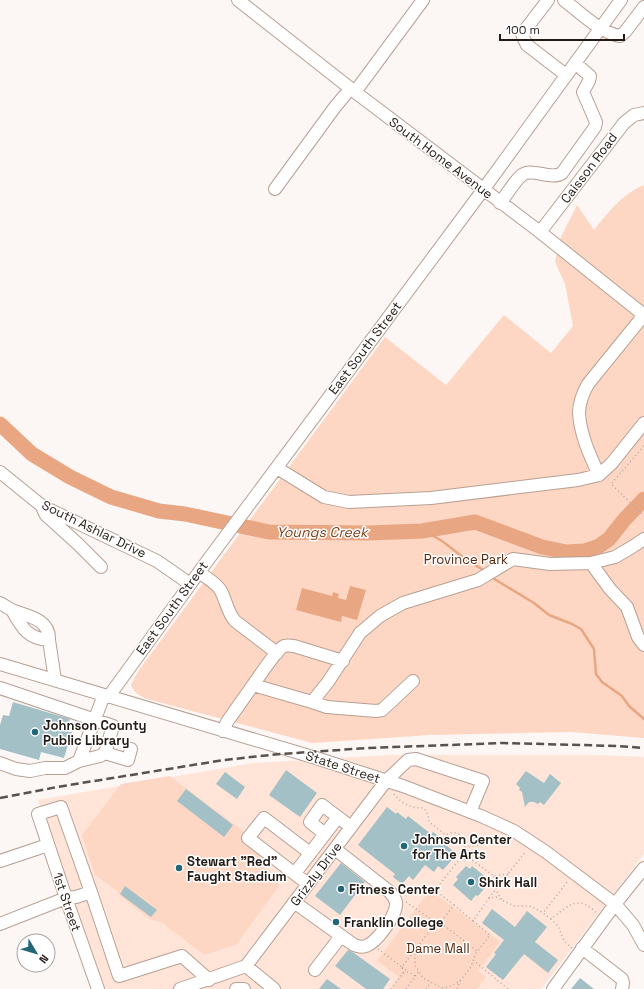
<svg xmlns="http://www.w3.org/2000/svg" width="644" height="989" font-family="'Space Grotesk',sans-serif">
	<rect width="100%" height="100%" fill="#fcf6f4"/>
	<path fill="#ffe4d7" d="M389,755H600L644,757V854L541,989H103L38,800L253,763Z"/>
	<path fill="#fdd7c4" d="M644,185V738L571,732L430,735L312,743L147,699C139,696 135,693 131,685L139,670L385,337L446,385L504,315L551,353L573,326L565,284L555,262L561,237L577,205L594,230C608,212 622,194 644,185Z
		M170,776L267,849L257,862L276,877L279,886L236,945L204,955L163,923L150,919L119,895L117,891L95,875L82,835L121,784Z
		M430,890L500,942L478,971L486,977L477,989H391L399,977L377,961Z"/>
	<path fill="#e9a682" d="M350,586L366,590L357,620L342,616L341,622L296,610L302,588L332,596L333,592L339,594L338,598L346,600Z"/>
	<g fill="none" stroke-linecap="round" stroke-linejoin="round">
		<path stroke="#e9a682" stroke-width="2.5" d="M422,531C442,538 449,547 465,559C472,563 478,567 485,571
			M491,577L534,603L549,615L572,624L581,629L594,649L596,674L602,682L622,696L629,706L644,719"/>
		<path stroke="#e9a682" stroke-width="15" d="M0,424L32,454L70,477L111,497L159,511L185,514L269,532L368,533L422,531L475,522L542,547L567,552L584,551L599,546L609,539L624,520L644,499"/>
	</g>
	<path fill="#a3c0c7" d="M13,702L70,719L66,731L72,732L64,758L41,752L39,760L0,749V725L3,715L9,716Z
		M286,770L317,793L300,817L269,795Z
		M526,771L544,783L550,774L561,783L544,805L540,802L538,804L534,802H529L525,807L522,792L519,790L520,788L516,784Z
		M225,772L245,787L237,799L216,784Z
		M186,789L233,825L224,837L177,801Z
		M387,807L396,814L397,812L406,819L408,816L431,834L433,832L440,837L438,839L457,854L443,870L438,866L434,872L425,865L413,880L409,876L402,884L393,877L395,874L358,845Z
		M341,863L365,882L340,915L315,896Z
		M466,866L470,869L472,866L486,877L484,880L489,883L478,896L476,895L471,901L453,885L458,879L456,877Z
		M125,886L157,910L151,917L120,894Z
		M492,909L515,927L527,911L547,927L535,942L558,960L548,973L524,954L503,980L486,967L496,954L494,953L504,940L482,923Z
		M348,950L354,953L390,979L383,989H366L335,966Z
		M580,978L594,989H571Z
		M327,979L341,989H319Z"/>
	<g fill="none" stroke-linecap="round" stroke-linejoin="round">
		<g stroke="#b7a093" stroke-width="14">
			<path id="minor" d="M238,0L355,92L540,232L644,315
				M548,0L522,34L524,39L527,45L566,75
				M564,0C579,12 601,33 620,36L625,32L644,7
				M355,92L423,0
				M275,189L335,107L350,89
				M500,203C506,196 515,180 522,175C532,167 551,181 562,173L595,127L596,122L583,92L589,81L590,76L575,63
				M540,232L624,123L634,115L644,113
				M277,468L324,497L349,502L431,498L578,480L599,475L612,463L644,423
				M0,472L42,506L157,561L190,584
				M599,475C590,456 580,434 579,413C579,403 583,393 588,384L644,315
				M42,507L46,515L78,544L101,567
				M591,563L610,589L627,607L638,637L644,645
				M199,572C206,578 217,583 221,591C226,601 228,613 235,621L277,653
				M0,603C4,605 9,609 14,611C29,616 50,620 49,640L55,680
				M12,610C22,628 28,639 49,640
				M0,664L316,758L403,786L481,816L514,831L546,852L615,904L633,925L644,945
				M253,685C259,677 277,649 284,646C288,645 291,646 294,646L343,661
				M0,688L113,726L105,753L100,756L79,761L65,768H45L30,771L16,769L0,763
				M109,696L202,568L483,190L621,0
				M312,702L327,707L376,711L382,710L413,681
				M223,731L227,722L253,685L312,702L328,682L360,633L380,616L403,603L478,580L513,559L550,564L591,563L615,557L632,547L644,539
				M105,753L128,760L131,749
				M79,761L104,695
				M325,834L310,822L322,805L351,827
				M0,861L48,845
				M295,873L338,817
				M308,884L248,838L264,818L310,853
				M91,892L61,807L38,814L66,898L98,989
				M294,902L354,945C358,946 362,948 366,946C377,942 394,918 396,906C397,900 393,896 390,892L335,849
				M0,924L66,898L76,897L91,892L119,976L182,956L209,980
				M582,948L622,979L623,983L622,989
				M246,966L386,781L408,760L416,759L483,781L470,812
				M246,966L274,989
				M315,970L341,936
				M180,989L246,966
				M236,989H244
				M553,989L615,904L644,868"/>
		</g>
		<path stroke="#b0a9a6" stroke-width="1.5" stroke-dasharray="1 3" stroke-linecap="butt" d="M644,446L611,484L644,516
			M394,794C402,804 410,808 424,808L428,815L429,822L446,835L451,833H458C465,843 465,848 460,859
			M500,837L482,845L465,847L472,860L494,876L508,874
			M494,876C495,885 496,893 502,899
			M489,898L526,851
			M406,902L431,919L437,927
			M454,905L435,890L460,859L472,860
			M551,919L543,913L568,881
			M473,921L454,905L437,927L429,932L418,946L415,956V965L423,978L442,988L451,986L460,981L471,967L475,955L490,935L473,921L489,898L496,897L514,906H529L535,908L543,913
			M441,923L477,951
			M572,948L564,941L558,926L551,919C558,914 570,902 579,903C586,903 592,909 597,913
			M378,949L402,967L417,947
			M473,960L508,989
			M402,967L408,972
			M403,973L409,972L415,976
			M391,989L403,973L402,967
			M406,989L418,972
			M426,989L431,983
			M457,989L460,981"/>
		<use href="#minor" stroke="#fff" stroke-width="12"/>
		<path stroke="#59514d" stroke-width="2.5" stroke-dasharray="8 4" stroke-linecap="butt" d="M0,798L57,787L224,760L280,754L368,748L503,743L618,746L644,748"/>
	</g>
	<g fill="#216776" stroke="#fff" stroke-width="1.5">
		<circle cx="35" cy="732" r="4"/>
		<circle cx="404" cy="846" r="4"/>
		<circle cx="179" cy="868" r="4"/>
		<circle cx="471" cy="882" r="4"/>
		<circle cx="341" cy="889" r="4"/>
		<circle cx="336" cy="922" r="4"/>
	</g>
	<g text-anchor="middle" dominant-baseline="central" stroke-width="3" stroke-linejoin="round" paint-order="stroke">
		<g font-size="13" fill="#231a15" stroke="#fff">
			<text transform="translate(441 158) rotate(37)">South Home Avenue</text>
			<text transform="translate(589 168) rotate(-53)">Caisson Road</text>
			<text transform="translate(365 348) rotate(-53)">East South Street</text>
			<text transform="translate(94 529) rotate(26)">South Ashlar Drive</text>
			<text transform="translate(172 608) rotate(-54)">East South Street</text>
			<text transform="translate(343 767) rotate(18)">State Street</text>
			<text transform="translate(316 874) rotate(-53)">Grizzly Drive</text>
			<text transform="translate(67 902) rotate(71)">1st Street</text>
		</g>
		<g font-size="13" fill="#50250a" stroke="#fff">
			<text x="466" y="559">Province Park</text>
			<text x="438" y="948">Dame Mall</text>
		</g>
		<g font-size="13" font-weight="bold" fill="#231a15" stroke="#fff" text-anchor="start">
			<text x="43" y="725">Johnson County<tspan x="43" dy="15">Public Library</tspan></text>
			<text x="412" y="839">Johnson Center<tspan x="412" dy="15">for The Arts</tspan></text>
			<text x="187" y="861">Stewart "Red"<tspan x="187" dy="15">Faught Stadium</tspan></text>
			<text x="479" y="882">Shirk Hall</text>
			<text x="349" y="889">Fitness Center</text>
			<text x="344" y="922">Franklin College</text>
		</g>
		<g font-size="14" font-style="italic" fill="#7b3e17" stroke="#fff">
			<text x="322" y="532">Youngs Creek</text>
		</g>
	</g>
	<g transform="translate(36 953) rotate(128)"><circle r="19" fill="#ffffff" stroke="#a7a3a1"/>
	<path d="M0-3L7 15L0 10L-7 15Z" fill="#216776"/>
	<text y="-6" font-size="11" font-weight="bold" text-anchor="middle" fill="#231a15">N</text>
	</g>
	<path d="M500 34v6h124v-6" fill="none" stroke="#231a15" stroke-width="2"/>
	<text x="506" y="34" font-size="12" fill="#231a15" stroke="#ffffff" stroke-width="3" paint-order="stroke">100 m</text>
</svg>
